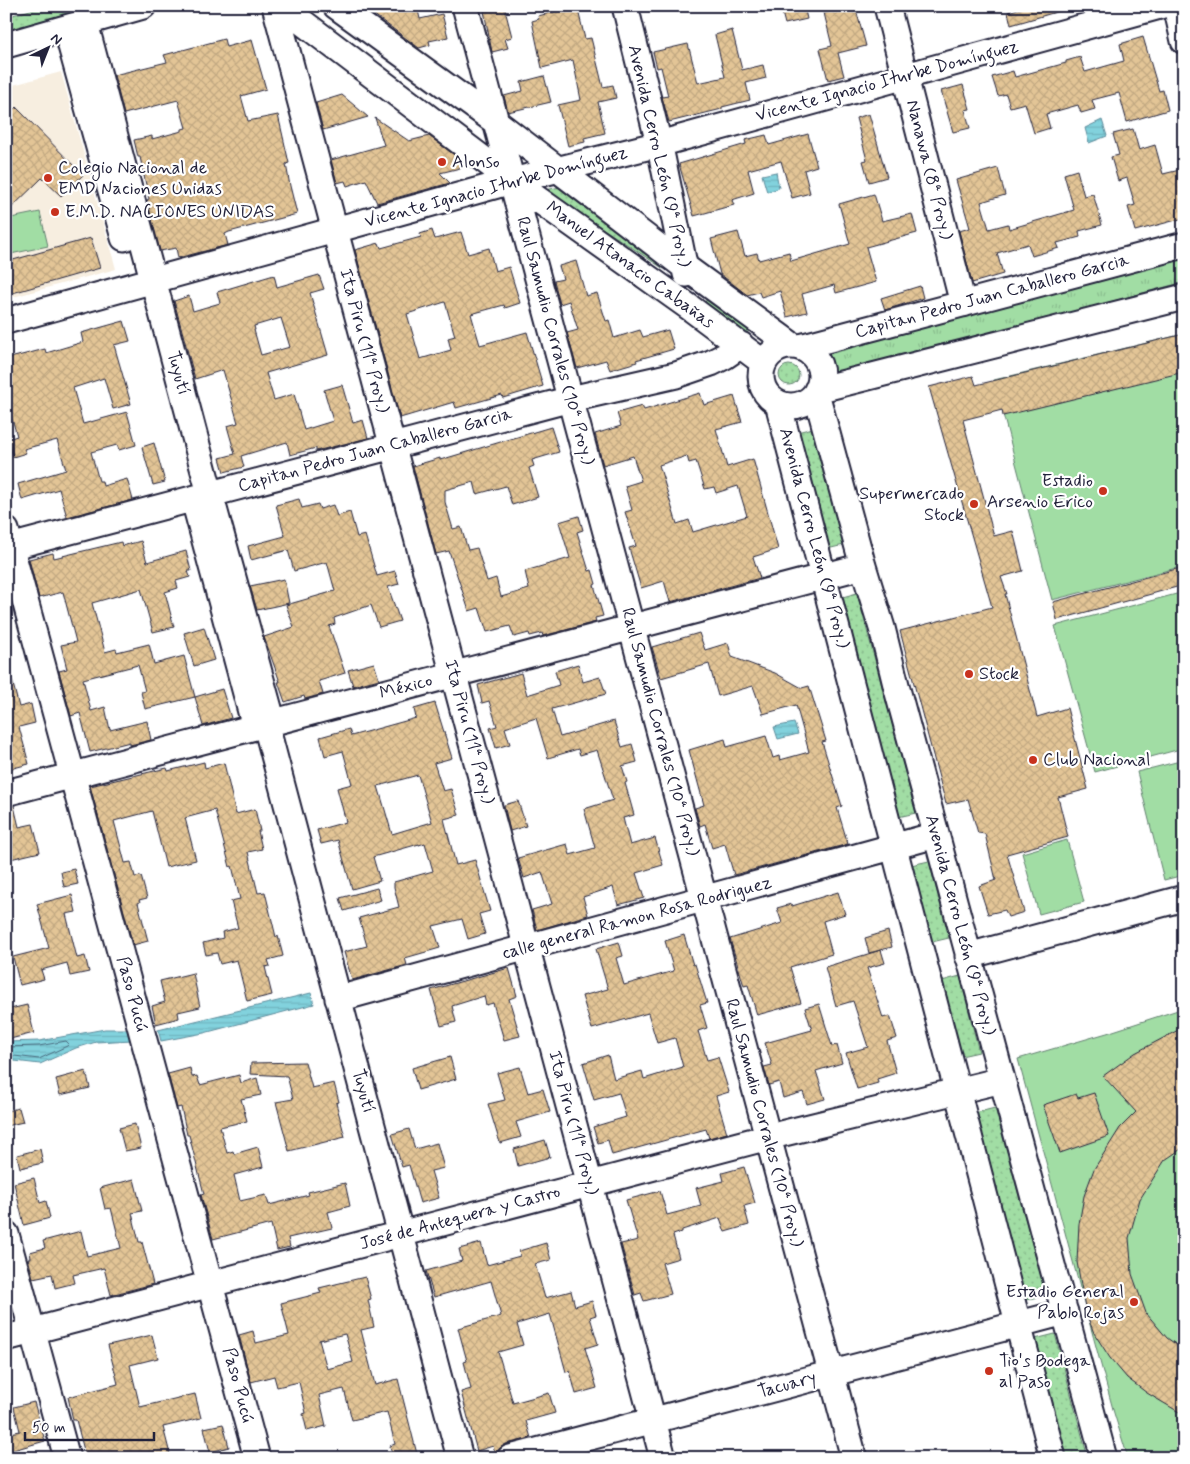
<svg xmlns="http://www.w3.org/2000/svg" width="1190" height="1464" font-family="Mynerve,sans-serif">
	<defs>
		<pattern id="grass-dots" width="8" height="8" patternUnits="userSpaceOnUse" patternTransform="scale(1.25)"><rect width="8" height="8" fill="#a1dda4"/><path d="M2 2h.1M6 6h.1" fill="none" stroke="#8abd8e" stroke-width="1.8" stroke-linecap="round"/></pattern>
		<pattern id="park-tufts" width="24" height="20" patternUnits="userSpaceOnUse" patternTransform="scale(1.25)"><rect width="24" height="20" fill="#a1dda4"/><path d="M3 7l-1-3M5 7V3M7 7l1-3M15 17l-1-3M17 17v-4M19 17l1-3" fill="none" stroke="#8abd8e"/></pattern>
		<pattern id="water-rules" width="6" height="5" patternUnits="userSpaceOnUse" patternTransform="scale(1.25)"><rect width="6" height="5" fill="#82d2dd"/><path d="M0 2.5h6" fill="none" stroke="#70b4bf"/></pattern>
		<pattern id="building-cross-hatch" width="8" height="8" patternUnits="userSpaceOnUse" patternTransform="scale(1.25)"><rect width="8" height="8" fill="#e3c596"/><path d="M0 0l8 8M0 8l8-8" fill="none" stroke="#c2a982"/></pattern>
	</defs>
	<rect width="100%" height="100%" fill="#fff"/>
	<filter id="ink" filterUnits="userSpaceOnUse"><feTurbulence type="fractalNoise" baseFrequency=".02" numOctaves="2"/><feDisplacementMap in="SourceGraphic" scale="10" xChannelSelector="R" yChannelSelector="G"/><feConvolveMatrix kernelMatrix="1 2 1 2 8 2 1 2 1" color-interpolation-filters="sRGB"/></filter>
	<g filter="url(#ink)">
		<path fill="#f7eee0" d="M61,72L116,269L6,299V87Z"/>
		<path fill="url(#grass-dots)" stroke="#628070" d="M44,6H92L6,31V17Z
			M560,187L665,267L664,269L545,190Z
			M712,297L751,326L749,331L744,335L705,305L706,300Z
			M779 375a10 10 0 1 1 20 0a10 10 0 1 1-20 0Z
			M813,428L844,545L827,549L797,432Z
			M857,593L916,813L898,817L839,598Z
			M929,861L949,938L932,942L911,865Z
			M960,976L979,1052L961,1056L942,981Z
			M995,1108L1046,1295L1026,1300L975,1113Z
			M1055,1334L1088,1458H1067L1035,1339Z"/>
		<path fill="url(#park-tufts)" stroke="#628070" d="M1184,258V282L840,374L835,372L829,362L830,351Z"/>
		<path fill="#a1dda4" stroke="#628070" d="M40,212L48,246L6,255V219Z
			M1184,334V566L1052,600L994,380Z
			M1184,592V748L1095,772L1055,626Z
			M1184,760V875L1164,880L1137,772Z
			M1067,840L1084,902L1039,914L1022,853Z
			M1184,1008V1458H1128L1114,1413L1018,1059L1107,1033Z"/>
		<path fill="url(#water-rules)" stroke="#5c8c9c" d="M1102,120L1107,136L1089,143L1085,128Z
			M776,172L779,188L767,192L762,175Z
			M794,723L798,734L778,739L774,727Z
			M311,993L314,1004L204,1033L161,1041L158,1030Z
			M105,1029H129L132,1040L96,1042L76,1048L40,1064L6,1060V1042L39,1041Z"/>
		<g fill="none" stroke-linecap="round" stroke-linejoin="round">
			<path stroke="#48687c" stroke-width="1" d="M6,1047L39,1046L66,1041L69,1044L67,1046L39,1059L6,1055"/>
		</g>
		<path fill="url(#building-cross-hatch)" stroke="#22223b" fill-rule="evenodd" d="M362,6H417L420,19L442,14L448,37L429,41L430,45L419,48Z
			M504,6L512,37L505,39L508,48L492,52L484,11Z
			M577,6L585,39L591,38L603,87L613,85L616,98L598,102L605,133L584,138L585,142L568,146L558,105L581,100L573,60L542,68L532,21L539,19L538,16Z
			M792,6H804L807,19L785,24L781,9Z
			M855,6L866,46L838,53L844,76L828,80L820,49L832,46L824,13Z
			M1028,6H1062L1063,10L1011,25L1008,12Z
			M732,30L742,70L763,65L766,78L746,83L750,100L722,107V109L669,122L662,97L668,96L661,67L657,68L653,52L688,44L698,83L725,77L715,35Z
			M1143,37L1159,91L1163,90L1168,110L1127,122L1119,93L1092,100L1095,109L1081,113L1078,105L1046,114L1050,128L1034,133L1025,103L1010,107L1006,94L998,96L992,77L1013,71L1015,77L1066,63V61L1080,57L1085,72L1124,61L1120,44Z
			M224,39L226,47L252,40L266,89L241,96L248,121L278,115L289,163L286,164L290,186L297,214L229,232L225,234L228,245L178,258L176,248L160,251L147,200L149,199L140,157H138L134,140L152,136V139L182,131V129L186,128L178,100L124,114L114,75L167,62L164,55Z
			M544,76L551,102L508,112L504,96L523,91L521,82Z
			M963,85L970,109L965,110L970,128L953,132L941,91Z
			M342,95L368,117L323,130L316,103Z
			M16,107L83,175L61,196L42,178L6,213V117Z
			M869,114L887,177L869,182L863,161L867,160L856,118Z
			M375,118L409,141L429,136L461,160L460,168L440,173L450,183L377,203L366,180L347,186L345,181L337,183L331,160L384,145Z
			M1133,129L1139,150L1155,145L1163,174L1184,169V218L1135,231L1128,207L1135,205L1127,178L1118,181L1111,157L1119,155L1113,134Z
			M808,134L817,166L804,170L810,193L792,198L781,161L748,170L754,193L732,200L734,205L694,216L679,164L746,144L745,140L766,135L769,145Z
			M998,168L1005,195L981,202L989,229L1008,224L1009,229L1074,210L1064,174L1077,170L1084,196L1093,194L1102,225L1079,231L1080,237L1057,243L1059,248L1032,256L1028,244L997,253L1003,274L972,283L959,231L970,228L956,180Z
			M874,194L882,221L912,214L917,233L866,247L876,282L836,293L834,285L802,294L807,312L787,317L780,291L761,297L759,292L747,295L720,274L711,239L738,232L745,256L757,253L759,260L789,252L791,261L850,244L839,204Z
			M432,230L435,239L461,232L468,254L489,248L495,271L509,267L520,303L505,308L504,305L471,314L480,345L527,332L543,386L503,398L502,395L456,408L454,402L400,418L355,250L379,243L381,248L421,237L420,234ZM445,302L455,336L448,338L451,350L420,359L407,314Z
			M91,238L100,268L9,294L6,285V262Z
			M576,261L586,296L597,293L606,321L609,320L614,338L640,330L643,337L668,330L674,349L636,360L637,362L610,370L606,360L577,368L567,333L578,330L569,301L560,304L554,281L563,279L559,266Z
			M274,275L277,287L319,275L324,289L310,293L328,355L266,373L274,400L294,394L304,430L333,421L324,390L342,385L353,423L363,420L368,438L316,451V448L290,455L287,442L241,456L244,467L224,472L220,458L235,454L227,426L238,423L223,370L195,379L174,301L189,296L193,311L220,303L217,292ZM281,318L290,347L261,355L254,330H255L254,326Z
			M920,286L923,298L885,310L881,298Z
			M124,321L130,341L114,345L131,404L113,409L104,378L73,388L83,424L127,412L136,445L119,450L117,445L91,452L99,481H102L103,486L127,479L133,500L67,517L59,489L22,500L18,484L66,470L57,440L24,449L26,453L13,457L8,439L17,436L6,398V359L45,349L46,353L83,342L81,333Z
			M1184,334V372L1003,416L1002,410L963,420L994,536L1013,531L1023,571L1001,577L1007,594H1005L1037,717L1067,708L1088,789L1058,797L1068,837L1007,854L1024,912L1008,917L1005,910L988,914L979,886L996,880L985,834L978,833L968,799L946,804L900,631L992,607L929,387L973,376L976,385Z
			M700,393L704,405L734,396L742,422L716,429L727,467L753,459L778,549L753,557L760,578L670,602L664,581L641,588L629,548L636,546L625,512L632,510L625,486L641,481L633,456L603,465L595,434L621,426L617,413L642,406L644,410ZM687,456L689,463L696,461L705,489L714,487L716,493L738,486L747,516L693,532L689,520L677,524L659,465Z
			M551,427L559,452L532,460L534,466L529,468L538,497L512,505L506,486L477,494L474,482L445,490V502L453,529L461,527L468,550L477,548L487,581L496,578L501,597L529,589L525,571L570,558L559,522L579,516L583,530L577,532L589,571L592,570L596,584L594,585L603,616L595,618L596,622L543,636L542,633L530,636L529,633L514,637L510,626L487,632L479,608L469,611L449,551L436,554L413,466L440,458V460Z
			M154,443L165,482L153,485L142,447Z
			M299,499L302,508L318,504L320,509L333,505L337,516L350,512L357,537L365,535L377,576L395,571L399,584L388,587L400,621L379,627L371,605L334,618L335,624L329,626L345,673L319,681L323,694L305,699L304,696L285,702L278,682H280L264,637L294,627L286,605L335,591L327,562L294,571L288,550L251,560L248,546L285,536L276,505Z
			M141,541L147,562L186,551L191,571H188L190,577L176,581L178,588L165,592L174,627L153,632L141,589L92,603L105,652L116,649L117,652L149,644L154,664L184,656L195,697L145,709L141,692L145,691L138,665L83,679L91,711L105,707L110,730L147,721L151,740L130,745V742L90,752L80,713L71,716L59,671L67,669L61,645L76,642L63,592L39,598L29,559L53,553L54,558L121,542L122,546Z
			M1184,567V585L1057,620L1053,602Z
			M284,579L289,603L257,610L250,586Z
			M204,627L214,660L194,666L184,633Z
			M699,633L705,650L728,643L732,657L775,673L802,688L809,686L826,741L822,742L842,806L837,808L848,844L734,875L725,844L712,848L705,824L700,826L695,808L704,805L689,750L725,739L727,747L766,736L773,758L779,756L780,760L809,752L796,705L763,714L753,686L718,696L709,664L661,678L652,647Z
			M374,663L379,679L353,686L348,670Z
			M578,664L583,682L600,677L606,694L552,709L560,737L614,721L622,747L632,744L637,762L622,766L627,782L625,783L634,815L623,818L630,845L655,838L663,865L636,873L644,898L618,905L613,887L583,897L588,915L537,930L532,910L552,904L542,872L524,878L518,858L567,844L570,855L595,848L584,809L613,800L597,750L580,755L578,749L548,758L536,718L505,728L510,744L496,748L490,728L497,726L489,701L482,703L478,685L521,673L527,695L559,685L555,671Z
			M11,676L19,707L31,704L35,723L19,727L29,764L6,770V677Z
			M222,689L231,718L203,726L195,697Z
			M435,703L452,758L434,763L443,791L451,789L459,815L444,819L456,865L475,860L490,911L479,914L485,934L468,939L462,919L433,926L440,948L405,958L407,965L352,980L344,952L367,946L359,918L399,907L394,887V882L433,871L425,843L419,845V844L373,857L380,881L352,889L338,840L321,844L317,830L346,822L337,788L352,784L343,751L325,756L320,737L349,729L351,736L416,718L414,709ZM418,775L432,822L392,834L378,786Z
			M204,762L205,768L224,763L236,814L255,809L260,831H258L262,849L248,852L258,893L265,892L276,937L278,936L283,956L268,960L270,966L265,967L272,995L247,1001L237,960L220,964L217,953L206,955L203,943L223,938L222,932L238,928L231,901L240,899L232,866L230,867L215,810L185,818L196,860L166,867L152,811L114,821L125,863L131,862L135,877L141,876L147,898L139,900L140,902L138,903L148,941L133,945L90,786L167,768L168,771Z
			M518,801L526,826L510,831L504,805Z
			M14,806L19,827L33,824L40,852L6,860V807Z
			M74,869L78,884L64,887L61,872Z
			M377,888L381,900L344,911L340,898Z
			M838,892L845,914L823,921L832,954L790,967L801,1003L757,1015L748,985L744,986L730,939L782,923L777,908L791,904L792,906Z
			M72,895L76,912L66,914L77,958L85,956L89,972L70,976L67,963L41,970L44,979L20,985L13,957L49,948L37,904Z
			M888,931L892,947L869,953L865,938Z
			M684,935L693,965L695,964L707,1003L700,1005L707,1028L698,1031L707,1060L718,1057L729,1092L716,1096L727,1133L709,1138L706,1129L612,1155L608,1140L598,1143L593,1127L626,1117L619,1093L594,1100L583,1063L608,1055L614,1079L642,1071L644,1079L683,1067L675,1038L657,1043L648,1013L592,1029L582,996L608,989L596,949L619,942L623,956L616,958L624,985L674,971L665,941Z
			M881,950L885,963L867,968L883,1018L890,1016L897,1038L887,1041L896,1073L877,1079L878,1083L857,1089L846,1053L868,1047L853,1001L836,1006L825,967Z
			M509,968L517,996L509,999L520,1036L504,1040L493,1003L486,1005L484,996L452,1006L456,1022L441,1026L431,990Z
			M193,973L200,1007L178,1012L179,1018L156,1024L152,1006L165,1002L160,981Z
			M819,1004L832,1046L837,1045L842,1063L816,1071L825,1099L807,1104L803,1092L783,1098L779,1082L769,1085L764,1067L772,1065L765,1043L812,1030L805,1008Z
			M27,1005L34,1033L6,1040V1010Z
			M1184,1027V1147L1165,1160L1140,1199L1129,1238L1132,1274L1146,1313L1167,1338L1184,1350V1415L1147,1393L1127,1378L1110,1358L1094,1333L1086,1313L1077,1262L1079,1224L1084,1196L1094,1169L1120,1128L1136,1112L1103,1076L1135,1053Z
			M450,1057L456,1079L418,1090L412,1068Z
			M305,1062L312,1088L334,1083L339,1102L336,1103L345,1137L289,1151L276,1102L293,1099L287,1076L250,1074L251,1063Z
			M520,1067L528,1093L543,1089L550,1112L516,1122L521,1137L500,1143L488,1104L505,1100L497,1073Z
			M190,1068L192,1077L197,1076L200,1085L239,1075L241,1083L257,1078L261,1095L241,1099L247,1121L220,1127L227,1153L233,1151L234,1154L258,1147L263,1167L234,1175L240,1201L266,1195L269,1205L309,1195L308,1192L345,1183L350,1206L328,1212L332,1228L288,1238L290,1247L277,1250L271,1224L213,1239L201,1195L204,1194L189,1135H187L181,1107L177,1108L168,1074Z
			M86,1071L90,1088L60,1095L56,1079Z
			M1094,1093L1109,1136L1060,1153L1043,1105L1076,1094L1078,1098Z
			M19,1108L23,1122L6,1126V1111Z
			M135,1124L141,1148L125,1151L119,1128Z
			M409,1129L415,1149L437,1143L444,1168L431,1171L439,1198L420,1203L409,1165L402,1167L392,1134Z
			M545,1140L550,1157L518,1166L514,1149Z
			M40,1149L43,1163L20,1168L17,1155Z
			M744,1167L755,1203L744,1206L749,1225L725,1232L720,1218L682,1230V1232L673,1235L679,1258L662,1263L671,1294L644,1301L641,1293L635,1295L621,1244L638,1240L626,1200L660,1191L667,1215L701,1206L696,1188L724,1181L722,1173Z
			M34,1178L40,1203L46,1201L50,1218L24,1225L14,1183Z
			M134,1179L142,1211L132,1213L139,1242H142L153,1284L111,1295L104,1268L73,1275L75,1283L55,1288L52,1274L33,1278L28,1258H31L30,1252L45,1248L43,1241L81,1231L87,1256L121,1248L111,1208L105,1209L100,1188Z
			M481,1243L487,1265L520,1256L519,1251L546,1243L551,1260L535,1264L545,1298L571,1291L575,1306L592,1301L596,1315L590,1317L598,1344L585,1348L597,1388L576,1394L570,1371L566,1372L550,1314L517,1324L523,1345L498,1352L513,1403L549,1393L555,1413L526,1421L531,1438L506,1444L500,1448L496,1455L493,1446L477,1451L461,1392L471,1389L464,1362L467,1361L458,1328L501,1316L491,1281L434,1297L426,1271L462,1261L459,1249Z
			M365,1277L371,1299L368,1300L374,1327L361,1330L375,1385L398,1379L418,1458H393L390,1446L395,1444L387,1412L352,1420L344,1389L319,1395L326,1426L307,1431L303,1414L306,1413L299,1382L277,1387L274,1376L251,1382L239,1335L253,1331L256,1343L289,1335L281,1303L321,1293L319,1288ZM345,1334L353,1362L327,1369L319,1340Z
			M152,1335L158,1358L130,1365L140,1407L195,1394L201,1418L163,1427L171,1458H86L76,1420H73L68,1397L118,1384L108,1345Z
			M34,1402L45,1441L6,1452V1434L20,1431L14,1407Z
			M223,1424L229,1447L210,1452L204,1428Z"/>
		<g fill="none" stroke-linecap="round" stroke-linejoin="round">
			<g stroke="#22223b" stroke-width="29">
				<path id="minor" d="M275,6L663,1458
					M281,6L512,181L689,307L764,363
					M336,6L496,122L685,267L793,346
					M465,6L854,1458
					M625,6L661,152L686,274
					M887,6L963,304
					M1176,6L1184,41
					M85,23L210,494L273,723
					M66,28L124,238
					M6,45L143,6
					M6,321L512,181L659,144L1160,6
					M761 376a30 30 0 1 1 60 0a30 30 0 1 1-60 0Z
					M800,347L1184,245
					M817,390L1184,297
					M816,393L863,566L882,628L897,689L1104,1458
					M778,403L1053,1458
					M197,511L255,727
					M6,530L257,1458
					M6,548L571,399L676,375L711,363L725,356L741,345
					M266,725L460,1458
					M6,793L863,566
					M968,956L1184,898
					M338,999L936,835
					M6,1234L67,1458
					M6,1338L768,1137L1002,1080
					M510,1458L1065,1312"/>
			</g>
			<use href="#minor" stroke="#fff" stroke-width="25"/>
		</g>
	</g>
	<g fill="#c8321e" stroke="#fff" stroke-width="2">
		<circle cx="442" cy="162" r="5"/>
		<circle cx="48" cy="178" r="5"/>
		<circle cx="55" cy="212" r="5"/>
		<circle cx="1103" cy="491" r="5"/>
		<circle cx="974" cy="504" r="5"/>
		<circle cx="969" cy="674" r="5"/>
		<circle cx="1033" cy="760" r="5"/>
		<circle cx="1134" cy="1302" r="5"/>
		<circle cx="989" cy="1371" r="5"/>
	</g>
	<g text-anchor="middle" dominant-baseline="central" stroke-width="4.5" stroke-linejoin="round" paint-order="stroke">
		<g font-size="18" fill="#22223b" stroke="#fff">
			<text transform="translate(887 81) rotate(-15)">Vicente Ignacio Iturbe Domínguez</text>
			<text transform="translate(659 156) rotate(77)">Avenida Cerro León (9ª Proy.)</text>
			<text transform="translate(929 170) rotate(76)">Nanawa (8ª Proy.)</text>
			<text transform="translate(496 187) rotate(-15)">Vicente Ignacio Iturbe Domínguez</text>
			<text transform="translate(630 265) rotate(36)">Manuel Atanacio Cabañas</text>
			<text transform="translate(992 296) rotate(-15)">Capitan Pedro Juan Caballero Garcia</text>
			<text transform="translate(364 341) rotate(75)">Ita Piru (11ª Proy.)</text>
			<text transform="translate(555 341) rotate(75)">Raul Samudio Corrales (10ª Proy.)</text>
			<text transform="translate(178 373) rotate(75)">Tuyutí</text>
			<text transform="translate(375 450) rotate(-15)">Capitan Pedro Juan Caballero Garcia</text>
			<text transform="translate(814 538) rotate(75)">Avenida Cerro León (9ª Proy.)</text>
			<text transform="translate(406 687) rotate(-15)">México</text>
			<text transform="translate(469 732) rotate(75)">Ita Piru (11ª Proy.)</text>
			<text transform="translate(660 732) rotate(75)">Raul Samudio Corrales (10ª Proy.)</text>
			<text transform="translate(637 918) rotate(-15)">calle general Ramon Rosa Rodriguez</text>
			<text transform="translate(960 925) rotate(75)">Avenida Cerro León (9ª Proy.)</text>
			<text transform="translate(132 994) rotate(75)">Paso Pucú</text>
			<text transform="translate(363 1091) rotate(75)">Tuyutí</text>
			<text transform="translate(573 1123) rotate(75)">Ita Piru (11ª Proy.)</text>
			<text transform="translate(764 1123) rotate(75)">Raul Samudio Corrales (10ª Proy.)</text>
			<text transform="translate(460 1218) rotate(-15)">José de Antequera y Castro</text>
			<text transform="translate(238 1385) rotate(75)">Paso Pucú</text>
			<text transform="translate(787 1385) rotate(-15)">Tacuary</text>
		</g>
		<g font-size="18" fill="#22223b" stroke="#fff" text-anchor="start">
			<text x="452" y="162">Alonso</text>
			<text x="58" y="168">Colegio Nacional de<tspan x="58" dy="21">EMD Naciones Unidas</tspan></text>
			<text x="65" y="212">E.M.D. NACIONES UNIDAS</text>
			<text x="1093" y="481" text-anchor="end">Estadio<tspan x="1093" dy="21">Arsenio Erico</tspan></text>
			<text x="964" y="494" text-anchor="end">Supermercado<tspan x="964" dy="21">Stock</tspan></text>
			<text x="979" y="674">Stock</text>
			<text x="1043" y="760">Club Nacional</text>
			<text x="1124" y="1292" text-anchor="end">Estadio General<tspan x="1124" dy="21">Pablo Rojas</tspan></text>
			<text x="999" y="1361">Tio's Bodega<tspan x="999" dy="21">al Paso</tspan></text>
		</g>
	</g>
	<rect width="1190" height="1464" fill="none" stroke="#fff" stroke-width="25"/>
	<rect x="12" y="12" width="1165" height="1439" fill="none" stroke="#22223b" stroke-width="2" filter="url(#ink)"/>
	<g transform="translate(48 48) rotate(43)" stroke="#ffffff" stroke-width="4" paint-order="stroke">
	<path d="M0-4L9 19L0 12L-9 19Z" fill="#22223b"/>
	<text y="-8" font-size="14" font-weight="bold" text-anchor="middle" fill="#22223b">N</text>
	</g>
	<path d="M25 1432v8h129v-8" fill="none" stroke="#22223b" stroke-width="2.5"/>
	<text x="32" y="1432" font-size="15" fill="#22223b" stroke="#ffffff" stroke-width="4" paint-order="stroke">50 m</text>
</svg>
